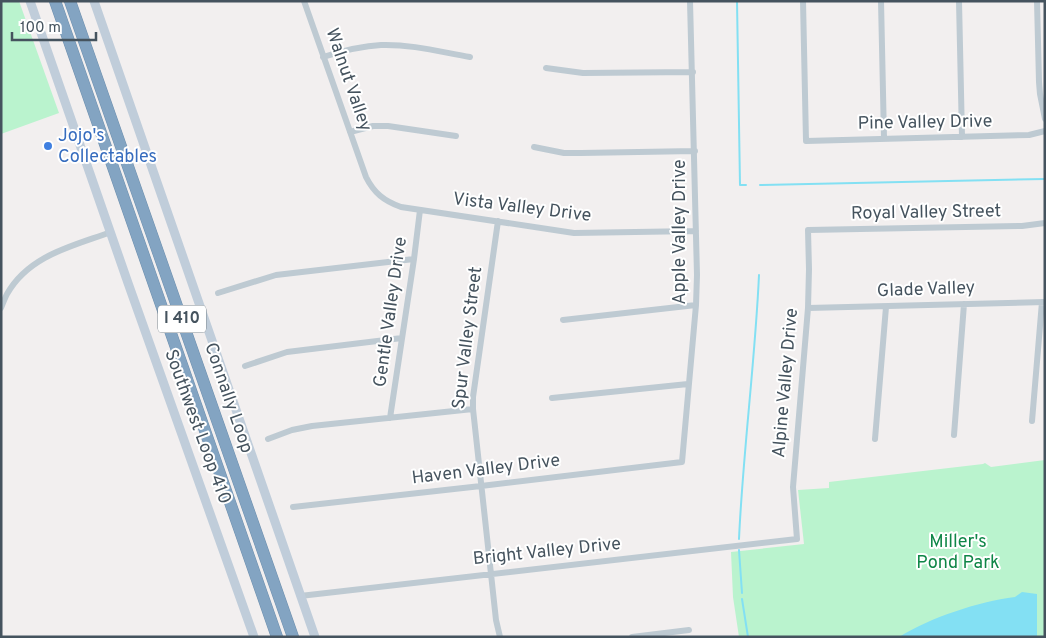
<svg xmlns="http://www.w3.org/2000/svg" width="1046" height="638" font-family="Overpass,sans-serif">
	<rect width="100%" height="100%" fill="#f2efef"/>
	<path fill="#baf3ce" d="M1,1H19L59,113L1,134Z
		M1045,460V637H739L733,597L731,552L804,544L798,490L829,488V482L983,464L985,463L991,467Z"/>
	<path fill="#83e0f3" d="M1022,592L1037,594V637H899C932,617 977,602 1015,597Z"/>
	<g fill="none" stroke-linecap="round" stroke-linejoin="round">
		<path stroke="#83e0f3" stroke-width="2" d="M737,1L740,185H746
			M760,185L1045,179
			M739,539C743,451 755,363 759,275
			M739,550L742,593
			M742,599L748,637"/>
		<g stroke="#6e8fae" stroke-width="12">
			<path id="highway" d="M55,1L277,637
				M70,1L293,637"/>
		</g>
		<path stroke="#becad2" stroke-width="6" d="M304,1L366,177C374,193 384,201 401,207L574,233L696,231
			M803,1L806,141L1029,135L1045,131
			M881,1L884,138
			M959,1L962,137
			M1037,1L1039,82L1040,94L1045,119
			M323,57C342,51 361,46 381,45C411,44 441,52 470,57
			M546,68L583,73L693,72
			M350,132L373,126H388L456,136
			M534,147L564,153H581L695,151
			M498,221L473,397V409L491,574L496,620L500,637
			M218,293L276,275L414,259
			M1,308C3,303 5,298 7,294C29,255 73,246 111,232
			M808,308L1045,302
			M563,320L696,305
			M245,366L287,352L402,338
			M552,398L688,384
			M390,418L414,259L420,210
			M1032,421L1042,302
			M954,435L964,304
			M268,439L292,430L312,426L473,409
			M875,439L886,307
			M293,507L481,486L682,462L696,305L697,275L690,1
			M300,596L797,539L793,487L808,308L809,269L808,230L1022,226L1045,223
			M632,637L689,630"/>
		<path stroke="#c0cdda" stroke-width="9" d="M30,1L128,283L254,637
			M94,1L315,637"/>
		<use href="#highway" stroke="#83a4c2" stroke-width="11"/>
	</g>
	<circle fill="#3f7fe0" stroke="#fff" stroke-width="2" cx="48" cy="146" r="5"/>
	<g text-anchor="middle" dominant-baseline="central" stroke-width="4" stroke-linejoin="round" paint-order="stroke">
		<rect fill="#fff" stroke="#7d878e" stroke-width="1" x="158" y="305.5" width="48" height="27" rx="4"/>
		<g font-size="16" font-weight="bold" fill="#45535e">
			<text x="182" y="319">I 410</text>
		</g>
		<g font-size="18" fill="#45535e" stroke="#fff">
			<text transform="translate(348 80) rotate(71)">Walnut Valley</text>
			<text transform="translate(925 123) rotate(-1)">Pine Valley Drive</text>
			<text transform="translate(522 208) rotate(7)">Vista Valley Drive</text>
			<text transform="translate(926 213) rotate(-1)">Royal Valley Street</text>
			<text transform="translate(680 232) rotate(-90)">Apple Valley Drive</text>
			<text transform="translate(926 290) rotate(-2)">Glade Valley</text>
			<text transform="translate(391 312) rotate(-82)">Gentle Valley Drive</text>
			<text transform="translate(468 338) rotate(-83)">Spur Valley Street</text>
			<text transform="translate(786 383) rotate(-85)">Alpine Valley Drive</text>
			<text transform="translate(228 398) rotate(71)">Connally Loop</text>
			<text transform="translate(197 427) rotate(70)">Southwest Loop 410</text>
			<text transform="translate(486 470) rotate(-7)">Haven Valley Drive</text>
			<text transform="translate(547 552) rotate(-6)">Bright Valley Drive</text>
		</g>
		<g font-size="18" fill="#366cbe" stroke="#fff" text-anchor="start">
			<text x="58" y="136">Jojo's<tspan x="58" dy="21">Collectables</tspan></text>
		</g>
		<g font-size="18" fill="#0f8647" stroke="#fff">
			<text x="958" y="542">Miller's<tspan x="958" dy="21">Pond Park</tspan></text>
		</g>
	</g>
	<rect width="1046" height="638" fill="none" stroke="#45535e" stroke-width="5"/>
	<path d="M12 32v8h84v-8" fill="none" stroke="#45535e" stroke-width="2.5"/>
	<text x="20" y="32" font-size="15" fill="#45535e" stroke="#ffffff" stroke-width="4" paint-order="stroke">100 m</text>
</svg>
